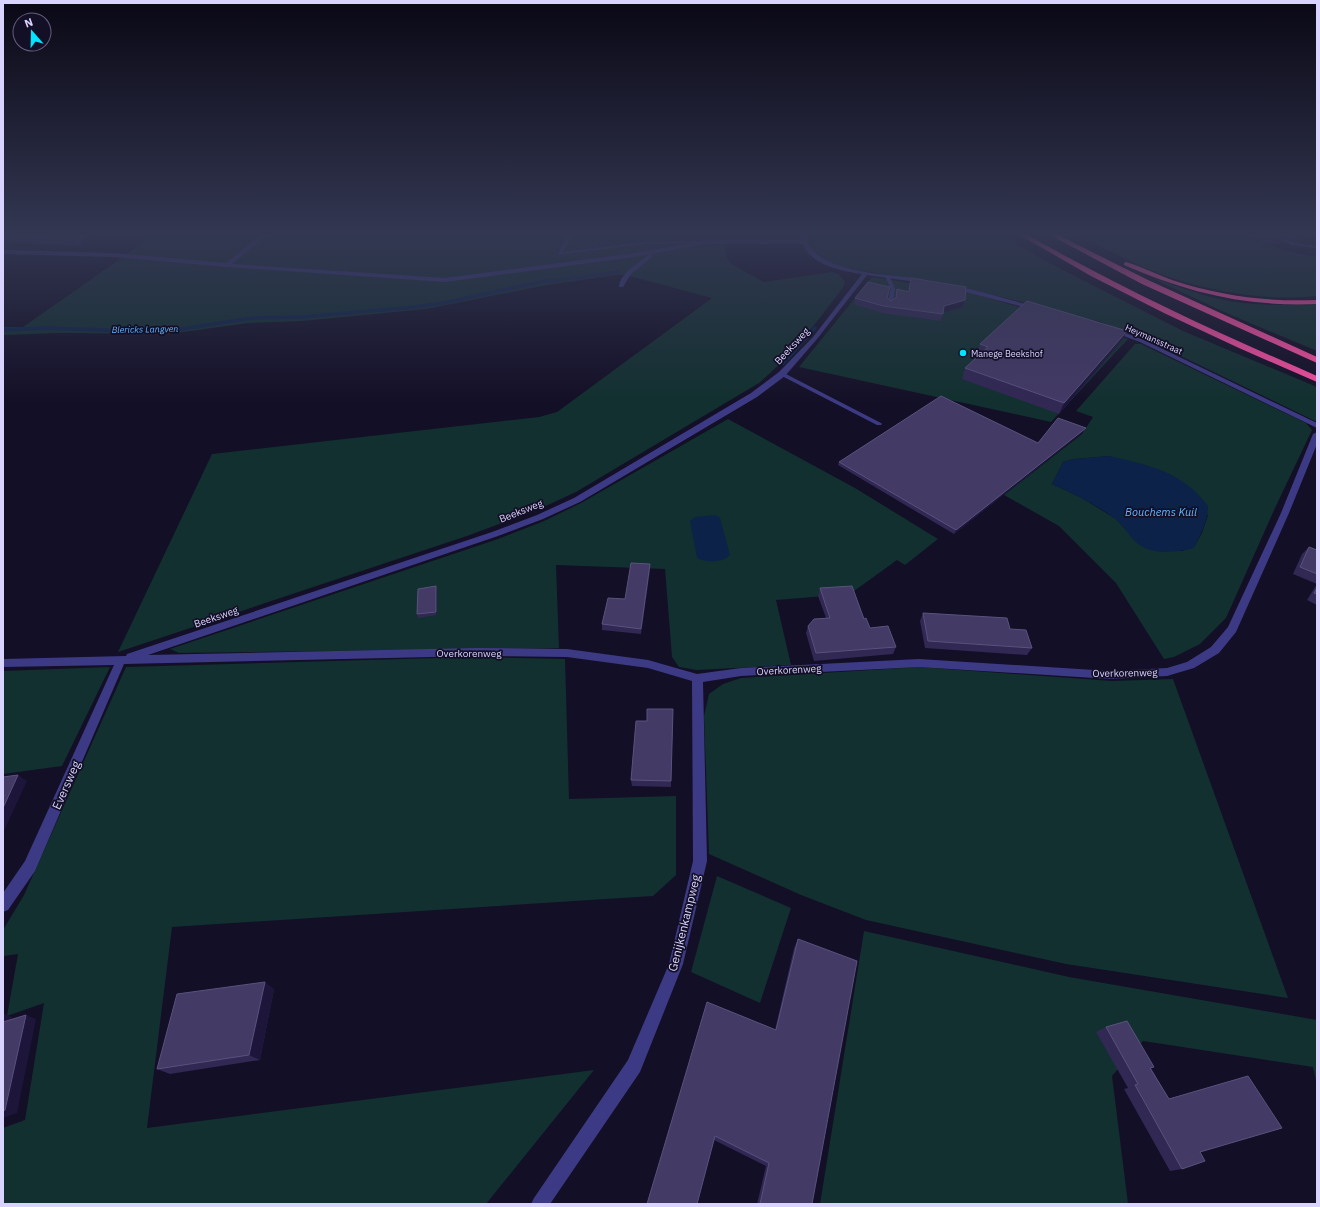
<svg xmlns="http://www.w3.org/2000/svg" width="1320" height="1207" font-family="'IBM Plex Sans',sans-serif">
	<rect width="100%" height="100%" fill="#130f26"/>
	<path fill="#12302f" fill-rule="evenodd" d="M129,234H792L793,239H685L653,240L652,243L677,244L650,250L651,254L699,244L725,243L726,257L731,264L764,282L832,272L838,274L845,281L844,286C818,321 792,355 759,383L576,492L537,510L467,536L118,652L212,454L539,417L557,412L712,298L626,275H615L547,285L426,309L302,321L248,323L169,334L59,333L3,335V327H23L153,236Z
		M804,234H1000L1047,262L1183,331L1317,387V422L1156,344L1101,322L950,284L856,270L839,266L828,261L811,249L805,242Z
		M1074,234H1243C1267,245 1291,254 1317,257V296C1270,301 1220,293 1175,279C1140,268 1107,249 1074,234Z
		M872,277L971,293L1128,339L1051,422L799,367Z
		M1150,277C1172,284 1193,293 1215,298C1248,306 1283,306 1317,304V351L1224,312Z
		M1135,344H1141L1306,423L1312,430L1275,508L1226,618L1200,644L1174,657L1164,659L1116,583L1059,526L1004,495L1082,434L1093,417L1076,411ZM1110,456L1208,515L1202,533L1194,547L1182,551L1140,545L1116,519L1082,498L1052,484L1063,462L1074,459Z
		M728,419L855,488L938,539L905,565L897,560L850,594L776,600L791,665L697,670L679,667L672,657L665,569L556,565L559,648L179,653L170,649L498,539L544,521L581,503Z
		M473,657L565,659L569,799L676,796V875L653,896L172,927L147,1128L594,1070L486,1204H3V1128L25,1120L44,1003L7,1016L18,954L3,956V930L24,895L126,667Z
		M110,667L62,766L3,774V671Z
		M919,667L1112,681L1173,679L1288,998L1066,964L866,920L801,895L709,854L704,716L709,694L723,684L741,678Z
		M717,876L791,908L760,1003L691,972Z
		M864,931L1069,977L1317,1020V1085L1313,1067L1143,1041L1112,1076L1128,1204H820Z"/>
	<path fill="#0c2248" d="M1110,456C1135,462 1162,467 1183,482C1193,488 1201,497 1208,506C1208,521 1201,534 1194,548C1177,552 1154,555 1140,545C1130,539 1124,525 1114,518C1095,504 1074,494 1052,484L1063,462L1074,459Z
		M716,515L720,518L730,555C722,563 707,563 697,558L690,521L695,517Z"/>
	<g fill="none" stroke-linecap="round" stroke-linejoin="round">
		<path stroke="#0c2248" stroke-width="3.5" d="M3,330L45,328L137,331L175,330L252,318L302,317L414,307L443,303L541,282L619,272
			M794,351L815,328"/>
		<path stroke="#0c2248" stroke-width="4.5" d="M783,363L795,350"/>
		<path fill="#3d3a85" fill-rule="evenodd" d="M1267,234H1273L1295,243L1317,246V248L1292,245Z
			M568,235L572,236L563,252L644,242L705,241L707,242L705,243L644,244L558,255V254Z
			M649,251L653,252L652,257L631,274L623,287H619C620,273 638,264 648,255Z
			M885,275H889L895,289L893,304L890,306L887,304L891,289L885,276Z
			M782,372L881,423L882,424L881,425H877L780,375L779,374Z"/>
		<path fill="#3d3a85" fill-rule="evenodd" d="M262,234H269L232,264L445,278L635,253L705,240H801L799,234H805C806,239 808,245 811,248C834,275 890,274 923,279L926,281L923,283L867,275L817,339L785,376L757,397L580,502L543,519L498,536L148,655L476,648L567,649L648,660L697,674L741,668L919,659L1110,671L1167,668L1187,662L1211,647L1228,627L1281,513L1313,434L1317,432V444L1289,513L1236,632L1219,653L1194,668L1167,676L1110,679L919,667L741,676L703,682L707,861L683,964L640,1072L550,1204H531L534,1198L628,1060L669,964L693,861L692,681L648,668L567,657L476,656L124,664L35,871L8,910L3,912V893L25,861L114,665L3,667V659L126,656L127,654L492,532L537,515L574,498L751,393L779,372L813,337L862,274C842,271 810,265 803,244H705L635,257L445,282L227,267L114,257L3,254V250L114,253L226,263Z
			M952,285L982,292L1039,308L1036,310L950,288L949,287Z
			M1112,328L1144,340L1317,423V428L1140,342L1110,331L1109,330Z"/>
		<path fill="#ff4fa3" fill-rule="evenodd" d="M1018,234H1026C1120,288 1218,333 1317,376V382L1239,348L1164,313L1091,276Z
			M1048,234H1056L1148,280L1317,357V363L1142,284Z
			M1126,262C1143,267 1158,275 1175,281C1221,296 1268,302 1317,300V304C1247,307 1188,293 1124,265V263Z"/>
	</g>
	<path fill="#312854" d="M3,234H102L83,246L3,241Z
		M1246,234H1317V235L1292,240L1285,237L1282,242L1270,245Z
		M911,278L965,300L963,307L943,312L941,321L882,313L854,304L855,298H887L891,301L895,298L897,289L908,291Z
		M1121,342L1059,414L962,379L965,368L979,355L976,354L980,344Z
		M1086,428L1084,431L954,534L838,465L839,462L1038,443Z
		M1309,547L1317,550V605L1307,600L1317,584L1293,574L1302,554Z
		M650,564V570L641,634L602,630V624L625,599Z
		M436,586L437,590V615L418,618L417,614Z
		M820,588L864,619L870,628L896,647L893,654L814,661L806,633L808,626L826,618L818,596Z
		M923,613L1010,629L1032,648L1027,655L925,648L920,621Z
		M673,709L671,787L632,786L631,780L647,721Z
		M798,939L812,1204H757L766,1166L714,1140L707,1002L775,1030L794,948Z
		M274,989L260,1060L170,1074L157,1069Z
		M1106,1027L1151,1068L1200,1152L1182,1169L1170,1171L1124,1089L1128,1088L1096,1032Z"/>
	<path fill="#1d163a" d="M89,234H102L83,246L80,240Z
		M1284,234H1287L1282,242L1270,245L1275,236Z
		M1295,234H1317V235L1292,240Z
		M965,300L963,307L942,313L944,306Z
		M1127,331L1121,342L1059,414L1064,403Z
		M1086,428L1084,431L954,534L956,530Z
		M650,564V570L641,634V629Z
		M436,586L437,590V615L436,612Z
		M18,775L27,781L3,833V808Z
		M265,982L274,989L260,1060L249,1055Z
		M3,1013L12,1017L9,1028L3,1026Z
		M26,1015L36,1019L17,1113L3,1118V1111Z"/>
	<path fill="#433a66" stroke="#5a527e" d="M3,234H89L80,240L3,235Z
		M1271,234H1284L1275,236Z
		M911,278L966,287L965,300L944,306L943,314L883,306L855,298L868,282L890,287L887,298L891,301L896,298L897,289L909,292Z
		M1027,301L1127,331L1064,403L965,368L988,347L980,344Z
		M941,396L1038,443L1058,418L1086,428L956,530L839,462Z
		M1309,547L1317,550V574L1300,567Z
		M631,563L650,564L641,629L602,624L608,598L625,599Z
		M436,586V612L417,614L418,589Z
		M852,586L864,619L866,618L870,628L888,626L896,647L816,653L808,626L814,619L830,618L820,588Z
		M1317,588V594L1314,593Z
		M923,613L1007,618L1010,629L1026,630L1032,648L928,641Z
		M647,709H673L671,781L631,780L636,721H647Z
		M18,775L3,808V777Z
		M798,939L857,961L812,1204H760L769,1163L715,1136L697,1204H647L707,1002L776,1030Z
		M265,982L249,1055L157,1069L177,994Z
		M26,1015L5,1110L3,1111V1022Z
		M1127,1021L1154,1067L1150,1068L1169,1099L1248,1076L1282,1128L1200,1152L1205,1161L1182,1169L1135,1085L1138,1084L1106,1027Z"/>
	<linearGradient id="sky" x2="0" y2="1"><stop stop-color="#0a0815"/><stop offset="0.58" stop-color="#333752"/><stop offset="1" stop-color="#333752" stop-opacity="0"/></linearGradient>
	<rect width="1320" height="403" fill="url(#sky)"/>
	<circle fill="#00e5ff" stroke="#130f26" stroke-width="1.5" cx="963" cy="353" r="4"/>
	<g text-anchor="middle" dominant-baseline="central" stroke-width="3.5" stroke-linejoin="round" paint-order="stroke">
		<g font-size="9" font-style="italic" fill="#62b6ff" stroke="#130f26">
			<text transform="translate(145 329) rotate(-1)">Blericks Langven</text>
		</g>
		<g font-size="9" fill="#d9d4ff" stroke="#130f26">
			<text transform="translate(1154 339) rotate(24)">Heymansstraat</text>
		</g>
		<g font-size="9" fill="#d9d4ff" stroke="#130f26" text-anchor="start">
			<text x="971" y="353">Manege Beekshof</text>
		</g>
		<g font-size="10" fill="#d9d4ff" stroke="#130f26">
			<text transform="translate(792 346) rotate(-47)">Beeksweg</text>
			<text transform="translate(521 511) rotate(-22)">Beeksweg</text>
			<text transform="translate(216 617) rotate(-19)">Beeksweg</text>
			<text x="469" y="653">Overkorenweg</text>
			<text transform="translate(789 670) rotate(-3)">Overkorenweg</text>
			<text transform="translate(1125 673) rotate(-1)">Overkorenweg</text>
		</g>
		<g font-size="11" font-style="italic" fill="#62b6ff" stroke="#130f26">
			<text x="1161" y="512">Bouchems Kuil</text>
		</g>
		<g font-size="12" fill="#d9d4ff" stroke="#130f26">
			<text transform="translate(66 785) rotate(-66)">Eversweg</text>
			<text transform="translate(684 923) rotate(-76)">Genijkenkampweg</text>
		</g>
	</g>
	<rect width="1320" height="1207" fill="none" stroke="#d9d4ff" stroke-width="8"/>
	<g transform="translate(32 32) rotate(340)"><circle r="19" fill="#130f26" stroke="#625e7d"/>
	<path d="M0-3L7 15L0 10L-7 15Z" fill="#00e5ff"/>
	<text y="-6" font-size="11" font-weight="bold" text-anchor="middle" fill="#d9d4ff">N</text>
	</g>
</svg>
